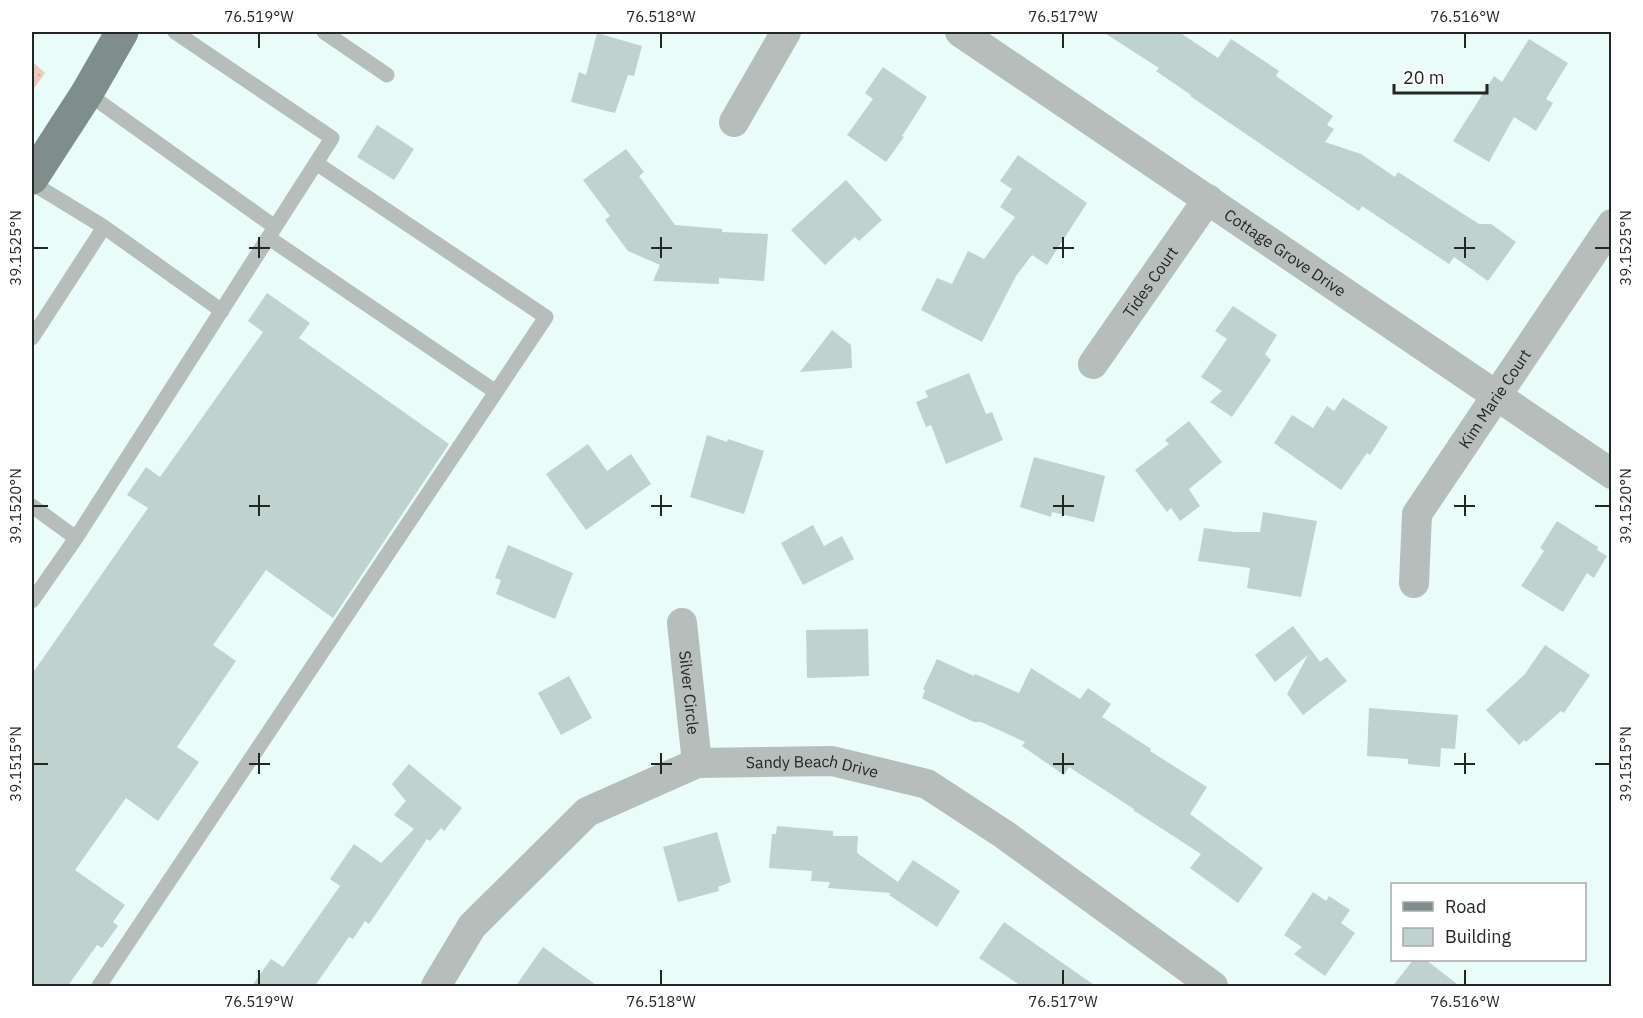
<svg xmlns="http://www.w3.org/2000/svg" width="1643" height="1018" font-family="'IBM Plex Sans',sans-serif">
	<defs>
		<pattern id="park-dots" width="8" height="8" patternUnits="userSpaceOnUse" patternTransform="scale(1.5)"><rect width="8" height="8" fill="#f0c9c1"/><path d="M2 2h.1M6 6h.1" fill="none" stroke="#ceada6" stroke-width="1.8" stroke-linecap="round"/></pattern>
	</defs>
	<rect width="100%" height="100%" fill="#e9fcf7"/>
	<path fill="url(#park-dots)" d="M32,61L45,73L32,91Z"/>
	<path fill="#c0d2cd" d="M1103,32H1179L1218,58L1231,39L1279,71L1276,76L1333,116L1327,125L1334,129L1325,142L1361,154L1395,177L1398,172L1479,224H1491L1516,242L1488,281L1454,257L1449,264L1362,206L1359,211L1190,96L1191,95L1156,71L1159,68Z
		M597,33L642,46L634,76L628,75L615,113L571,102L579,72L586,75Z
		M1529,39L1568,63L1546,99L1553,103L1536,131L1514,117L1489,162L1453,141L1494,76L1502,82Z
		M883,67L927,97L902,136L904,137L886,162L847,135L873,99L865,93Z
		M377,125L414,149L394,180L357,157Z
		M626,149L644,172L639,176L675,225L722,229V232L768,234L764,281L719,278V284L653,281L660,265L628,251L605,220L610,216L583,180Z
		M1018,155L1087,203L1047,265L1032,255L1016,276L982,342L921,310L937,278L952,284L968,251L984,259L1015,217L1000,207L1012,189L1000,181Z
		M846,180L882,220L859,241L855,237L825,265L791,230Z
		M267,293L310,323L299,338L449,444L333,618L266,570L213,645L236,661L177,747L199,762L158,821L126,798L75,870L125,905L113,922L118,926L102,948L97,945L67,987H32V674L148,508L127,495L146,467L160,477L263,332L248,321Z
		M1233,306L1277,335L1265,354L1271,360L1232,417L1210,402L1222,391L1201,377L1227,339L1215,331Z
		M832,330L851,345L852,368L800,372Z
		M969,373L986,414L992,412L1003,440L946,464L931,425L926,427L916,402L928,397L925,391Z
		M1343,398L1388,427L1370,455L1367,453L1341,490L1274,443L1292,415L1313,428L1327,406L1334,411Z
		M1189,421L1222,462L1189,489L1200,506L1180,521L1171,508L1167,512L1135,470L1169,444L1165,440Z
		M707,435L727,442L728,439L764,451L744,514L690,497Z
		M588,444L607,471L631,454L651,484L586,530L546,474Z
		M1034,457L1105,476L1094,522L1052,512L1051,517L1020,507Z
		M1263,512L1317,521L1301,597L1247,588L1250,568L1198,561L1204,528L1234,532H1260Z
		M1557,521L1598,547L1597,550L1607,556L1594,578L1587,573L1563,612L1521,586L1544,551L1540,548Z
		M813,525L824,546L842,536L854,559L803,585L781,543Z
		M508,545L573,573L555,619L496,594L501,580L495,578Z
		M1293,626L1320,662L1327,657L1347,681L1303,715L1287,694L1308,655L1275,682L1255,655Z
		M868,629L869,676L807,678L806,630Z
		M1545,645L1590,675L1564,713L1561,711L1526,742L1524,740L1519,745L1486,710L1525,674Z
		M937,659L974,676L975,674L1019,693L1031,668L1080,699L1088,688L1111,704L1102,717L1151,749L1150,751L1207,787L1190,814L1263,868L1238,903L1190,868L1201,854L1133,810L1134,809L1069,767L1064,775L1022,746L1025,742L981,722H974L922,698L925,690L923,689Z
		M569,676L592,718L561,735L538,693Z
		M1369,708L1458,715L1455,749L1441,748L1440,767L1408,764V759L1367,756Z
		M409,764L462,808L444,831L441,828L430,841L427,839L369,924L365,921L353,939L349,937L314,987H251L271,959L283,967L340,886L330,879L354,844L381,863L414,829L394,815L406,801L392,784Z
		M777,826L833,831V836H858L857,853L898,882L913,860L960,891L937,927L889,895L891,893L828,888L830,882L811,881L812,871L769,868L772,834H776Z
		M717,832L731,882L718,887L719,891L678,902L663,847Z
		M1313,892L1326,901L1329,896L1350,910L1341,923L1355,933L1325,976L1294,954L1302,947L1284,935Z
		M1004,922L1051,955L1097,987H1023L979,958Z
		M543,947L599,987H515Z
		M1413,960H1426L1461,987H1392Z"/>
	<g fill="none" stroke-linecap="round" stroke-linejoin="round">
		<path stroke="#b6bebc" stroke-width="15" d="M324,32L387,75
			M87,93L275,227
			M32,183L104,227L222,311
			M269,238L496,392
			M32,338L104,227
			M32,506L76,538
			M32,601L76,538L332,138L175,32
			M99,986L546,317L316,163"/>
		<g stroke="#b6bebc" stroke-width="30">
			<path id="s1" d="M960,32L1612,474"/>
			<path d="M734,122L786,32"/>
			<path id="s2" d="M1093,364L1208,199"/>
			<path id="s3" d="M1414,583L1417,514L1612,224"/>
			<path id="s4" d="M682,623L697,763"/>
			<path id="s5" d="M436,986L472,926L587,812L697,763L832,761L927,784L1005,835L1213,986"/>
		</g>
		<path stroke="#7f8e8a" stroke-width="33" d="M32,178L87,93L122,32"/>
	</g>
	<path fill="none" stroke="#202725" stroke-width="2" d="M259,33V48M661,33V48M1063,33V48M1465,33V48M259,237V258M661,237V258M1063,237V258M1465,237V258M33,248H48M249,248H270M651,248H672M1053,248H1074M1454,248H1475M1595,248H1610M259,495V516M661,495V516M1063,495V516M1465,495V516M33,506H48M249,506H270M651,506H672M1053,506H1074M1454,506H1475M1595,506H1610M259,753V774M661,753V774M1063,753V774M1465,753V774M33,764H48M249,764H270M651,764H672M1053,764H1074M1454,764H1475M1595,764H1610M259,970V985M661,970V985M1063,970V985M1465,970V985"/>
	<g text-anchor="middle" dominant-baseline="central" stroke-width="6" stroke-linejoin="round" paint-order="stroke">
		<g font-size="16" fill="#202725" stroke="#fff">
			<text stroke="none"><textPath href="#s1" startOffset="393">Cottage Grove Drive</textPath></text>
			<text stroke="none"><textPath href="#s2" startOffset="100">Tides Court</textPath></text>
			<text stroke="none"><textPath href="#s3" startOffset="208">Kim Marie Court</textPath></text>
			<text stroke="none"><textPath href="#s4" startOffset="70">Silver Circle</textPath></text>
			<text stroke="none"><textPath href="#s5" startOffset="468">Sandy Beach Drive</textPath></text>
		</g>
	</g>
	<rect width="1643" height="1018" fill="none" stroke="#ffffff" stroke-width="66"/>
	<rect x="1391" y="883" width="195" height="78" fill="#ffffff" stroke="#a6a9a8" stroke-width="1.5"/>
	<rect x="1403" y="902" width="30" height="9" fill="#7f8e8a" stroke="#a6a9a8" stroke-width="1.5"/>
	<text x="1445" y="913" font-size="18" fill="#202725">Road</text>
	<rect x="1403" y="928" width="30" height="18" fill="#c0d2cd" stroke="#a6a9a8" stroke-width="1.5"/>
	<text x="1445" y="943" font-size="18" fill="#202725">Building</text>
	<path d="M1394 84v9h93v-9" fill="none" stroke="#202725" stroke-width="3"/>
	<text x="1403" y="84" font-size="18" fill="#202725" stroke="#ffffff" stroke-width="4.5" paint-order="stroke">20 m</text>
	<rect x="33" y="33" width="1577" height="952" fill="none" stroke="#202725" stroke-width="2"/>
	<g font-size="15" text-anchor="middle" fill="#202725">
		<text x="259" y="22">76.519°W</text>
		<text x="661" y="22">76.518°W</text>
		<text x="1063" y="22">76.517°W</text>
		<text x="1465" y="22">76.516°W</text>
		<text transform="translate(16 248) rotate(-90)" y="5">39.1525°N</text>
		<text transform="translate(1626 248) rotate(-90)" y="5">39.1525°N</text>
		<text transform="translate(16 506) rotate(-90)" y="5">39.1520°N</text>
		<text transform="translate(1626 506) rotate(-90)" y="5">39.1520°N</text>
		<text transform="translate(16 764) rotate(-90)" y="5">39.1515°N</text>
		<text transform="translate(1626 764) rotate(-90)" y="5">39.1515°N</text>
		<text x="259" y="1007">76.519°W</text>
		<text x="661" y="1007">76.518°W</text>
		<text x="1063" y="1007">76.517°W</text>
		<text x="1465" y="1007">76.516°W</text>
	</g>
</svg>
